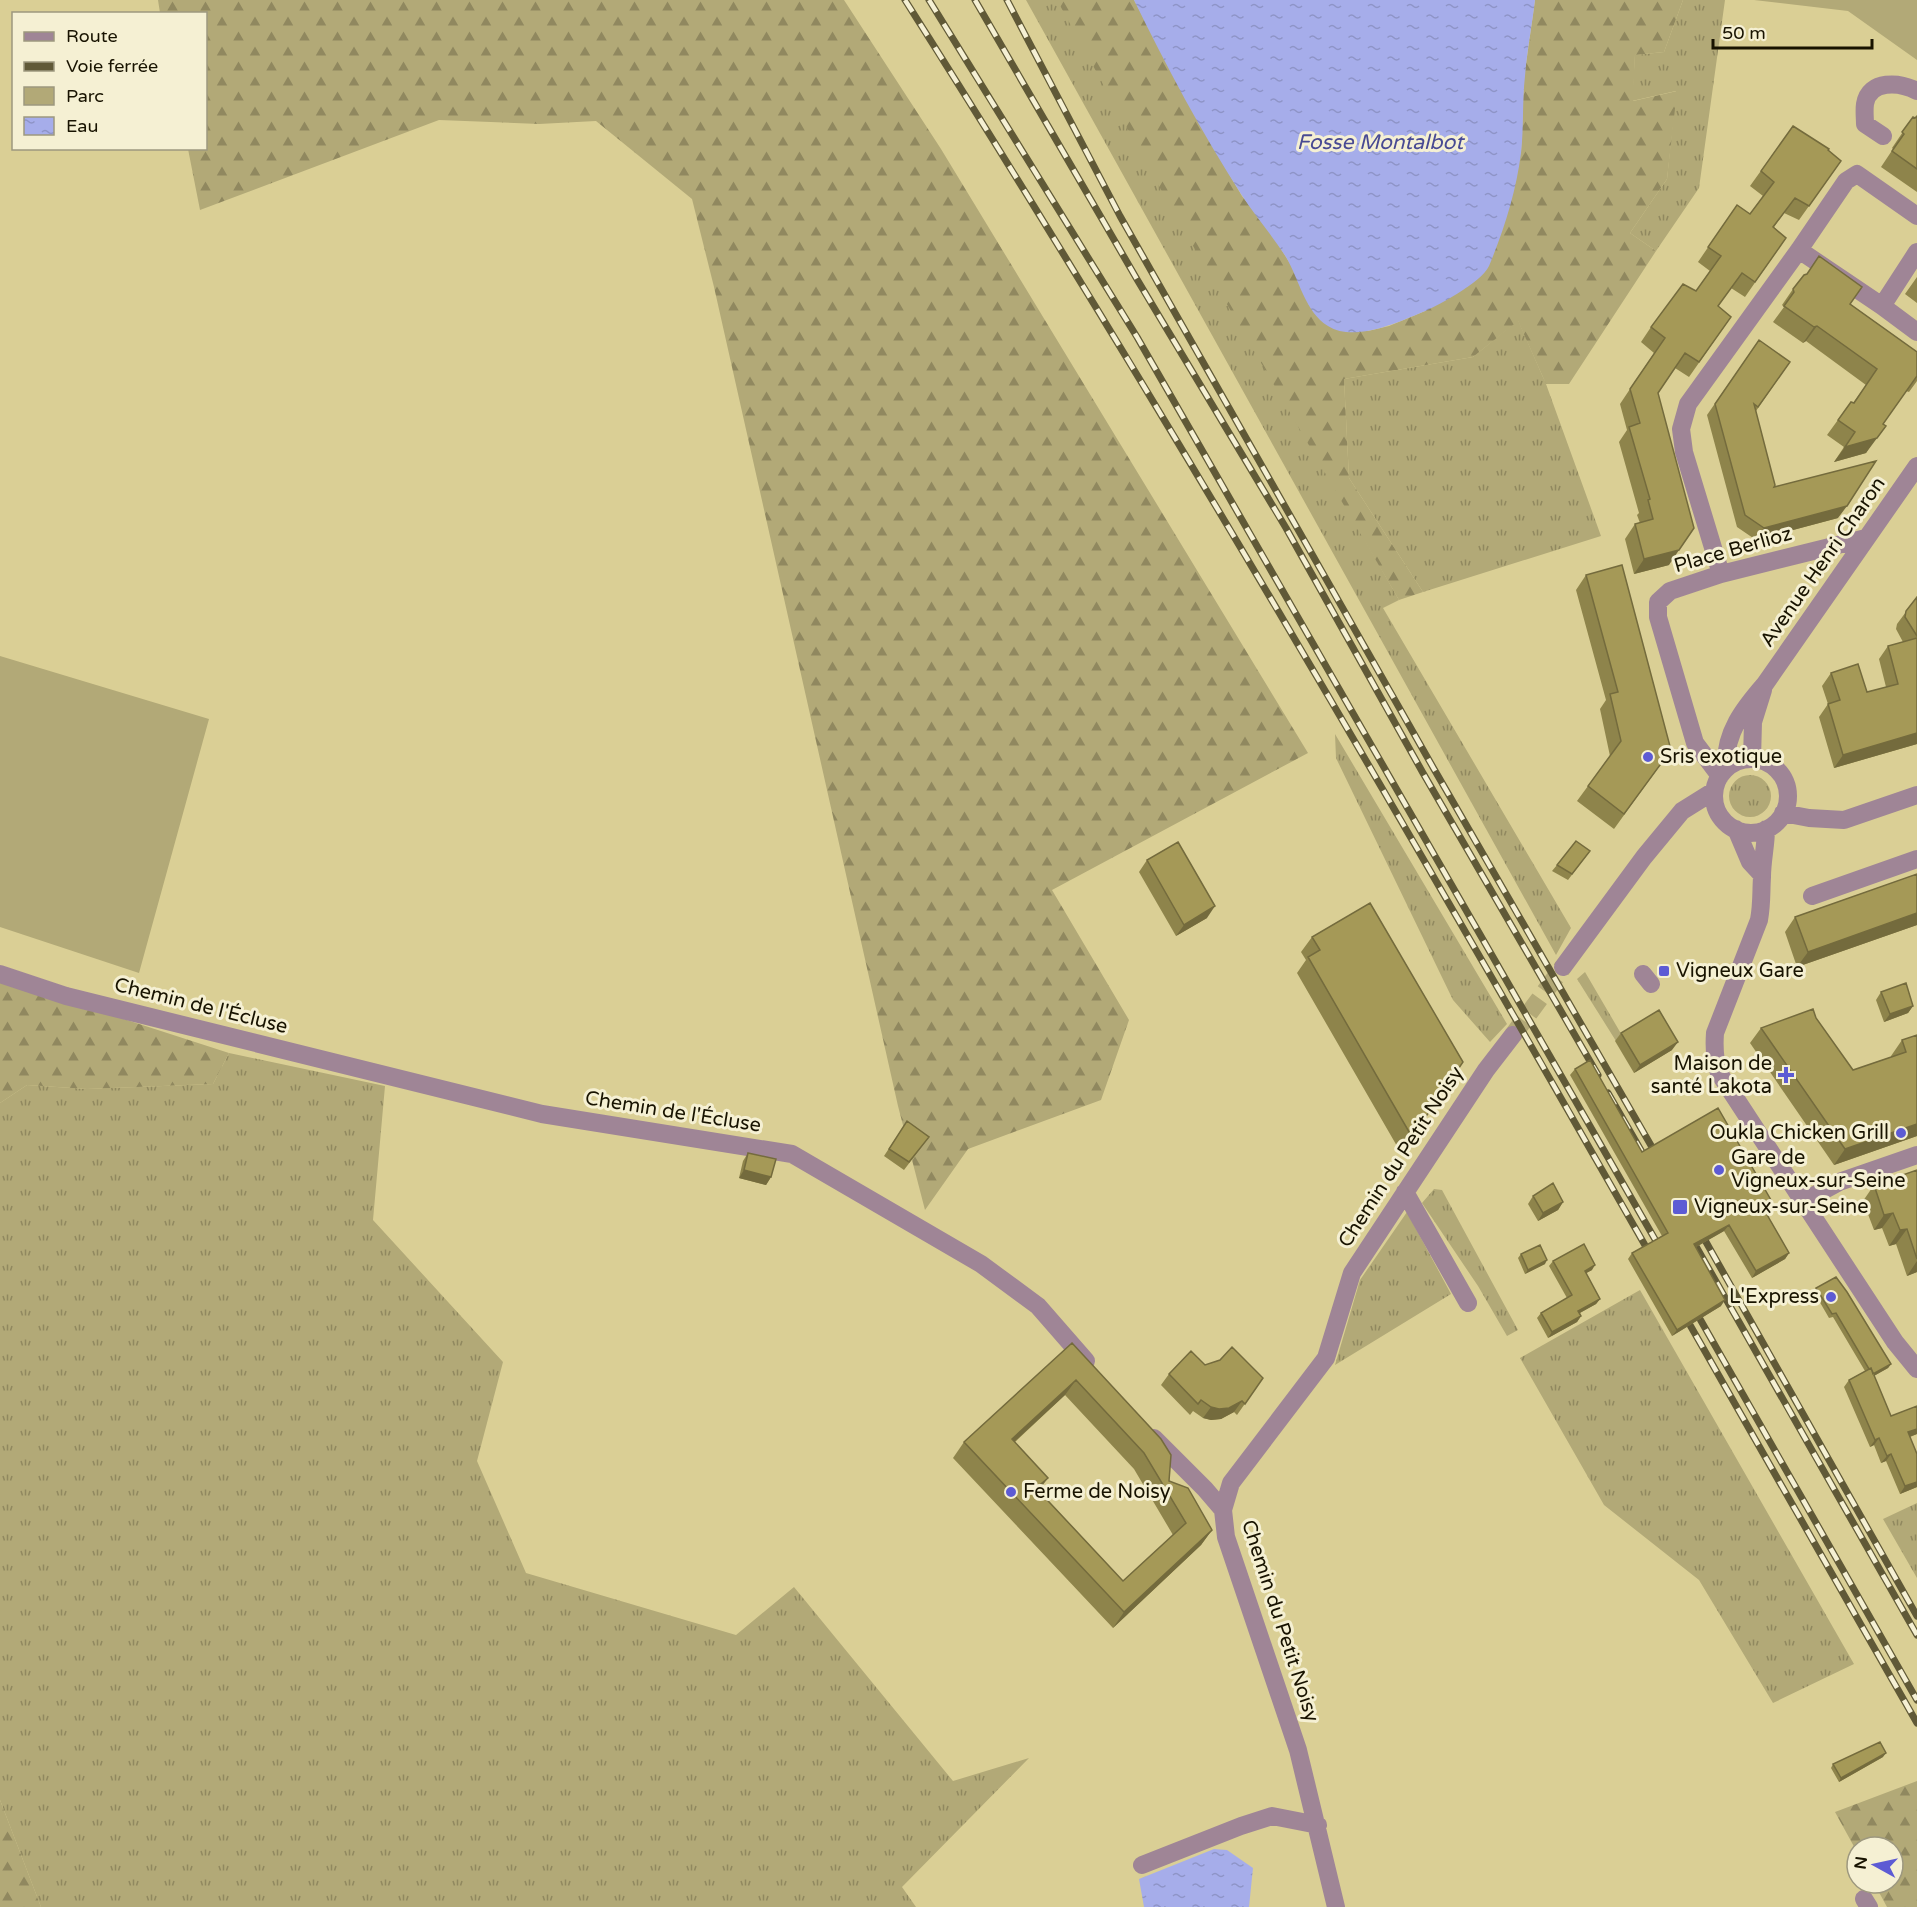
<svg xmlns="http://www.w3.org/2000/svg" width="1917" height="1907" font-family="'Varela Round',sans-serif">
	<defs>
		<pattern id="grass-tufts" width="24" height="20" patternUnits="userSpaceOnUse" patternTransform="scale(1.5)"><rect width="24" height="20" fill="#b2a977"/><path d="M3 7l-1-3M5 7V3M7 7l1-3M15 17l-1-3M17 17v-4M19 17l1-3" fill="none" stroke="#90885f"/></pattern>
		<pattern id="forest-firs" width="22" height="20" patternUnits="userSpaceOnUse" patternTransform="scale(1.5)"><rect width="22" height="20" fill="#b2a977"/><path d="M5 1l3.5 6h-7zM16 11l3.5 6h-7z" fill="#90885f"/></pattern>
		<pattern id="water-ripples" width="26" height="14" patternUnits="userSpaceOnUse" patternTransform="scale(1.5)"><rect width="26" height="14" fill="#a6adea"/><path d="M2 4q2-2 4 0t4 0M15 11q2-2 4 0t4 0" fill="none" stroke="#8e94c7"/></pattern>
	</defs>
	<rect width="100%" height="100%" fill="#dacf95"/>
	<path fill="url(#grass-tufts)" d="M1026,0H1058L1399,600L1383,608L1571,928L1556,955Z
		M1683,0H1725L1699,188L1656,251L1630,233L1667,179L1676,91L1632,101L1635,55L1664,52Z
		M1518,320L1546,384L1601,536L1423,592L1349,478L1344,379L1473,357Z
		M1335,734L1507,1024L1490,1042L1453,1000L1336,758Z
		M1729 796a21 21 0 1 1 42 0a21 21 0 1 1-42 0Z
		M1585,972L1623,1037L1616,1041L1577,979Z
		M229,1053L385,1086L373,1220L503,1362L477,1461L526,1573L736,1635L794,1587L953,1781L1029,1758L902,1887L916,1907H41L0,1800V1103L27,1085L87,1089L213,1084Z
		M1434,1189L1442,1190L1518,1330L1507,1336L1478,1286L1422,1203Z
		M1407,1212L1451,1294L1335,1365L1360,1280Z
		M1640,1290L1854,1664L1773,1703L1699,1580L1604,1505L1520,1358Z
		M1917,1503V1578L1883,1519Z"/>
	<path fill="url(#forest-firs)" d="M158,0H844L941,149L1308,753L1052,890L1129,1020L1101,1100L968,1149L925,1210L898,1106L714,287L692,199L596,121L539,124L439,120L200,210L188,149L206,148V14L160,13Z
		M1057,0H1134L1211,143L1242,196L1271,233L1296,273L1309,305L1368,331L1389,326L1425,311L1521,152L1524,78L1535,0H1683L1664,52L1635,55L1633,101L1677,91L1667,179L1630,233L1656,251L1569,384H1546L1518,321L1473,357L1344,379L1349,478L1423,592L1399,600L1171,208Z
		M0,979L229,1053L213,1084L87,1089L27,1085L0,1103Z
		M1917,1781V1907H1887L1874,1883H1893V1847H1857V1852L1835,1812Z
		M0,1800L41,1907H0Z"/>
	<path fill="#b2a977" d="M1754,0H1917V60L1848,11Z
		M0,656L209,719L139,973L0,927Z"/>
	<path fill="url(#water-ripples)" d="M1134,0H1535C1532,25 1527,51 1525,76C1522,102 1524,128 1521,153C1516,192 1504,230 1489,266C1481,283 1436,307 1418,314C1394,324 1353,342 1328,326C1305,312 1299,279 1286,257C1272,235 1255,216 1241,194C1202,133 1166,66 1134,0Z
		M1214,1849L1227,1850L1253,1868L1249,1907H1144L1139,1879Z"/>
	<g fill="none" stroke-linecap="round" stroke-linejoin="round">
		<path stroke="#b3a977" stroke-width="18" stroke-dasharray="18 9" stroke-linecap="butt" d="M1513,1035L1563,967"/>
		<path stroke="#9f8596" stroke-width="18" d="M1883,136L1865,124C1865,118 1864,111 1865,104C1869,79 1900,82 1917,91
			M1799,250L1882,306L1917,332
			M1882,306L1917,252
			M1721,574L1684,452L1681,429L1688,404L1799,250L1846,181L1857,174L1917,216
			M1752,759L1753,722L1763,690
			M1714 796a37 37 0 1 1 74 0a37 37 0 1 1-74 0Z
			M1726,768C1724,733 1744,708 1765,684L1917,466
			M1720,776L1695,743L1658,617V602L1670,591L1721,574L1866,538
			M1783,813L1809,818L1844,820L1917,795
			M1736,829L1750,862L1762,875
			M1766,829C1766,845 1762,861 1762,877C1761,892 1762,904 1759,920L1715,1033C1714,1047 1714,1059 1719,1073L1895,1342L1917,1369
			M1812,896L1917,859
			M1563,967L1644,857L1682,811L1714,791
			M0,974L66,996L542,1114L792,1154L981,1264L1038,1306L1086,1361
			M1643,974L1651,984
			M1405,1192L1468,1303
			M1804,1201L1839,1182L1917,1155
			M1154,1438L1205,1489L1223,1510
			M1142,1865L1241,1826L1272,1816L1318,1825
			M1864,1899L1869,1907
			M1336,1907L1298,1750L1226,1537L1223,1510L1231,1483L1326,1358L1352,1273L1486,1070L1513,1035"/>
		<g stroke="#605937" stroke-width="7">
			<path id="rail" d="M905,0C1167,413 1412,836 1654,1261
				M929,0L1137,337L1664,1255
				M975,0L1138,281L1286,528L1423,773L1598,1075
				M1007,0L1120,216L1434,769L1660,1161
				M1608,1093L1650,1166
				M1697,1226L1917,1616
				M1689,1234L1917,1635
				M1692,1305L1917,1700
				M1682,1311L1917,1723"/>
		</g>
		<use href="#rail" stroke="#f5f0d3" stroke-width="4.5" stroke-dasharray="14" stroke-linecap="butt"/>
	</g>
	<path fill="#8e844b" fill-rule="evenodd" d="M1917,116V192L1881,167L1893,149L1892,148L1913,117L1915,118Z
		M1793,126L1841,161L1799,220L1784,213L1774,227L1786,238L1745,297L1731,288L1718,306L1731,317L1689,377L1675,368L1658,393L1669,565L1634,574L1625,539L1635,524L1640,523L1637,515L1639,513L1619,442L1627,430L1620,404L1654,353L1641,342L1651,327L1696,291L1710,271L1698,262L1737,205L1750,214L1763,196L1750,186Z
		M1917,277V303L1905,294Z
		M1793,289L1850,304L1917,352V381L1909,392L1906,391L1883,424L1866,453L1834,462L1844,447L1827,435L1851,402L1853,403L1866,385L1806,341L1803,343L1773,322L1784,307L1782,305Z
		M1759,340L1790,362L1756,411L1774,487L1838,518L1756,540L1737,527L1707,415Z
		M1586,575L1671,750L1614,829L1577,801L1610,756L1600,709L1606,700L1576,590Z
		M1917,597V744L1834,768L1819,717L1828,704L1822,686L1831,673L1867,692L1886,687L1879,659L1888,646L1903,642L1896,629L1897,624Z
		M1590,851L1568,880L1552,871L1557,865Z
		M1147,860L1207,918L1176,936L1139,872Z
		M1917,874V925L1797,967L1785,932L1795,917Z
		M1312,937L1463,1062L1401,1153L1297,973L1306,960L1301,952Z
		M1881,992L1913,1006L1908,1013L1884,1022L1876,1000Z
		M1816,1018L1853,1070L1891,1057V1056L1902,1040L1917,1035V1136L1834,1165L1750,1043L1761,1028Z
		M1621,1033L1672,1050L1634,1073L1615,1041Z
		M1575,1069L1642,1152L1767,1207L1764,1209L1789,1253L1785,1259L1752,1278L1724,1231L1696,1247L1721,1306L1672,1336L1628,1259L1632,1253L1662,1236L1570,1075Z
		M907,1121L929,1137L904,1170L884,1156Z
		M748,1153L771,1177L766,1185L739,1178L743,1161Z
		M1917,1170V1272L1907,1276L1896,1244L1889,1246L1882,1228L1874,1230L1863,1201L1874,1185Z
		M1533,1196L1563,1202L1558,1210L1538,1221L1528,1204Z
		M1521,1254L1545,1264L1525,1274L1518,1258Z
		M1553,1261L1592,1270L1586,1273L1600,1299L1596,1304L1580,1313L1581,1316L1577,1322L1548,1338L1537,1318L1541,1313L1567,1298L1549,1266Z
		M1816,1288L1891,1364L1888,1368L1874,1376L1891,1416L1917,1406V1434L1910,1437L1917,1454V1487L1900,1494L1886,1461L1881,1463L1874,1445L1870,1447L1844,1387L1849,1380L1865,1371L1833,1317L1829,1318L1814,1292Z
		M1072,1343L1169,1481L1212,1530L1201,1545L1113,1628L953,1458L964,1442ZM1065,1395L1134,1469L1173,1535L1123,1581L1039,1491L1015,1442Z
		M1205,1365L1263,1378L1237,1415L1234,1412L1221,1419L1211,1420L1203,1418L1193,1411L1190,1415L1161,1385L1169,1374Z
		M1883,1757L1839,1782L1831,1768L1833,1764Z"/>
	<path fill="#746b3d" d="M1817,326L1806,341L1803,343L1814,327Z
		M1886,426L1866,453L1834,462L1845,447Z
		M1847,506L1838,518L1756,540L1764,528Z
		M1679,550L1669,565L1634,574L1644,559Z
		M1917,733V744L1834,768L1843,755Z
		M1215,906L1207,918L1176,936L1184,925Z
		M1917,913V925L1797,967L1808,952Z
		M1913,1006L1908,1013L1884,1022L1890,1014Z
		M1678,1042L1672,1050L1634,1073L1640,1065Z
		M1917,1124V1136L1834,1165L1845,1149Z
		M744,1170L771,1177L766,1185L739,1178Z
		M1771,1200L1767,1207L1758,1212L1762,1206Z
		M1563,1202L1558,1210L1538,1221L1543,1213Z
		M1893,1213L1882,1228L1874,1230L1884,1215Z
		M1729,1225L1724,1231L1689,1251L1694,1244Z
		M1907,1229L1896,1244L1889,1246L1900,1230Z
		M1789,1253L1785,1259L1752,1278L1756,1271Z
		M1547,1260L1545,1264L1525,1274L1528,1270Z
		M1917,1261V1272L1907,1276Z
		M1595,1265L1592,1270L1581,1276L1585,1271Z
		M1600,1299L1596,1304L1574,1316L1578,1311Z
		M1725,1300L1721,1306L1672,1336L1677,1330Z
		M1581,1316L1577,1322L1548,1338L1552,1332Z
		M1891,1364L1888,1368L1870,1378L1872,1374Z
		M1076,1380L1065,1395L1001,1454L1012,1439Z
		M1242,1401L1234,1412L1221,1419L1211,1420L1203,1418L1211,1407Z
		M1917,1429V1434L1903,1439L1908,1432Z
		M1879,1438L1874,1445L1870,1447L1875,1440Z
		M1891,1454L1886,1461L1881,1463L1887,1456Z
		M1048,1478L1037,1493L1036,1488Z
		M1917,1482V1487L1900,1494L1905,1486Z
		M1212,1530L1201,1545L1113,1628L1124,1612Z
		M1886,1753L1883,1757L1839,1782L1841,1778Z"/>
	<path fill="#a59957" stroke="#746b3d" stroke-width="1.5" fill-rule="evenodd" d="M1917,116V169L1892,151L1904,134L1902,132L1913,117L1915,118Z
		M1793,126L1829,149L1828,150L1841,161L1809,206L1795,198L1773,227L1786,238L1755,282L1742,273L1718,306L1731,317L1699,362L1685,353L1658,393L1694,528L1679,550L1644,559L1635,524L1653,519L1648,500L1650,499L1629,427L1640,423L1630,389L1665,338L1651,327L1683,284L1696,291L1721,256L1708,247L1737,205L1750,214L1774,182L1761,171Z
		M1819,256L1862,287L1850,304L1917,352V376L1883,424L1886,426L1877,438L1845,447L1855,432L1838,420L1851,402L1854,403L1877,369L1817,326L1814,327L1784,306L1794,292L1793,289L1804,275L1807,274Z
		M1759,340L1790,362L1758,407L1754,404L1775,485L1774,487L1876,461L1847,506L1764,528L1745,515L1715,404Z
		M1622,565L1671,750L1624,814L1588,786L1621,741L1610,694L1618,692L1586,575Z
		M1917,597V636L1905,617L1906,611Z
		M1917,638V733L1843,755L1828,704L1840,700L1831,673L1858,664L1867,692L1898,684L1888,646Z
		M1576,841L1590,851L1572,874L1557,865Z
		M1178,842L1215,906L1184,925L1147,860Z
		M1917,874V913L1808,952L1795,917Z
		M1370,903L1463,1062L1412,1137L1308,957L1320,950L1312,937Z
		M1906,983L1913,1006L1890,1014L1881,992Z
		M1813,1009L1816,1018L1853,1070L1906,1052L1902,1040L1917,1035V1124L1845,1149L1761,1028Z
		M1659,1010L1678,1042L1640,1065L1621,1033Z
		M1590,1060L1642,1152L1718,1108L1771,1200L1762,1206L1789,1253L1756,1271L1729,1225L1694,1244L1725,1300L1677,1330L1632,1253L1668,1233L1575,1069Z
		M907,1121L929,1137L909,1162L889,1149Z
		M748,1153L776,1159L771,1177L744,1170Z
		M1917,1170V1259L1907,1229L1900,1230L1893,1213L1884,1215L1874,1185Z
		M1553,1183L1563,1202L1543,1213L1533,1196Z
		M1584,1244L1595,1265L1585,1271L1600,1299L1578,1311L1581,1316L1552,1332L1541,1313L1572,1295L1553,1261Z
		M1540,1245L1547,1260L1528,1270L1521,1254Z
		M1836,1277L1847,1292L1891,1364L1873,1374L1871,1368L1869,1369L1836,1313L1832,1314L1816,1288Z
		M1072,1343L1161,1439L1171,1455L1169,1481L1188,1488L1212,1530L1124,1612L964,1442ZM1076,1380L1144,1453L1186,1523L1123,1581L1036,1488L1048,1478L1012,1439Z
		M1232,1347L1263,1378L1245,1404L1242,1401L1229,1408L1219,1409L1211,1407L1201,1400L1198,1404L1169,1374L1191,1351L1205,1365L1220,1360Z
		M1871,1368L1891,1416L1917,1406V1429L1908,1432L1917,1454V1482L1905,1486L1891,1454L1887,1456L1879,1438L1875,1440L1849,1380Z
		M1880,1742L1886,1753L1841,1778L1833,1764Z"/>
	<g fill="#5d5bd4" stroke="#f5f0d3" stroke-width="2">
		<circle cx="1648" cy="757" r="6"/>
		<rect x="1658" y="965" width="12" height="12" rx="3"/>
		<path d="M1783 1066h6v6h6v6h-6v6h-6v-6h-6v-6h6z"/>
		<circle cx="1901" cy="1133" r="6"/>
		<circle cx="1719" cy="1170" r="6"/>
		<rect x="1672" y="1199" width="16" height="16" rx="3"/>
		<circle cx="1831" cy="1297" r="6"/>
		<circle cx="1011" cy="1492" r="6"/>
	</g>
	<g text-anchor="middle" dominant-baseline="central" stroke-width="6" stroke-linejoin="round" paint-order="stroke">
		<g font-size="20" fill="#181300" stroke="#f5f0d3">
			<text transform="translate(1733 550) rotate(-16)">Place Berlioz</text>
			<text transform="translate(1823 562) rotate(-55)">Avenue Henri Charon</text>
			<text transform="translate(201 1006) rotate(14)">Chemin de l'Écluse</text>
			<text transform="translate(673 1112) rotate(9)">Chemin de l'Écluse</text>
			<text transform="translate(1401 1157) rotate(-57)">Chemin du Petit Noisy</text>
			<text transform="translate(1280 1621) rotate(72)">Chemin du Petit Noisy</text>
		</g>
		<g font-size="20" fill="#181300" stroke="#f5f0d3" text-anchor="start">
			<text x="1660" y="757">Sris exotique</text>
			<text x="1676" y="971">Vigneux Gare</text>
			<text x="1772" y="1064" text-anchor="end">Maison de<tspan x="1772" dy="23">santé Lakota</tspan></text>
			<text x="1889" y="1133" text-anchor="end">Oukla Chicken Grill</text>
			<text x="1731" y="1158">Gare de<tspan x="1731" dy="23">Vigneux-sur-Seine</tspan></text>
			<text x="1694" y="1207">Vigneux-sur-Seine</text>
			<text x="1819" y="1297" text-anchor="end">L'Express</text>
			<text x="1023" y="1492">Ferme de Noisy</text>
		</g>
		<g font-size="21" font-style="italic" fill="#484a93" stroke="#f5f0d3">
			<text x="1380" y="142">Fosse Montalbot</text>
		</g>
	</g>
	<rect x="12" y="12" width="195" height="138" fill="#f5f0d3" stroke="#9d987f" stroke-width="1.5"/>
	<rect x="24" y="32" width="30" height="9" fill="#9f8596" stroke="#9d987f" stroke-width="1.5"/>
	<text x="66" y="42" font-size="18" fill="#181300">Route</text>
	<rect x="24" y="62" width="30" height="9" fill="#605937" stroke="#9d987f" stroke-width="1.5"/>
	<text x="66" y="72" font-size="18" fill="#181300">Voie ferrée</text>
	<rect x="24" y="87" width="30" height="18" fill="#b2a977" stroke="#9d987f" stroke-width="1.5"/>
	<text x="66" y="102" font-size="18" fill="#181300">Parc</text>
	<rect x="24" y="117" width="30" height="18" fill="url(#water-ripples)" stroke="#9d987f" stroke-width="1.5"/>
	<text x="66" y="132" font-size="18" fill="#181300">Eau</text>
	<g transform="translate(1875 1865) rotate(278)"><circle r="28" fill="#f5f0d3" stroke="#9d987f" stroke-width="1.5"/>
	<path d="M0-4.5L10 22L0 15L-10 22Z" fill="#5d5bd4"/>
	<text y="-9" font-size="16" font-weight="bold" text-anchor="middle" fill="#181300">N</text>
	</g>
	<path d="M1713 39v9h159v-9" fill="none" stroke="#181300" stroke-width="3"/>
	<text x="1722" y="39" font-size="18" fill="#181300" stroke="#f5f0d3" stroke-width="4.5" paint-order="stroke">50 m</text>
</svg>
